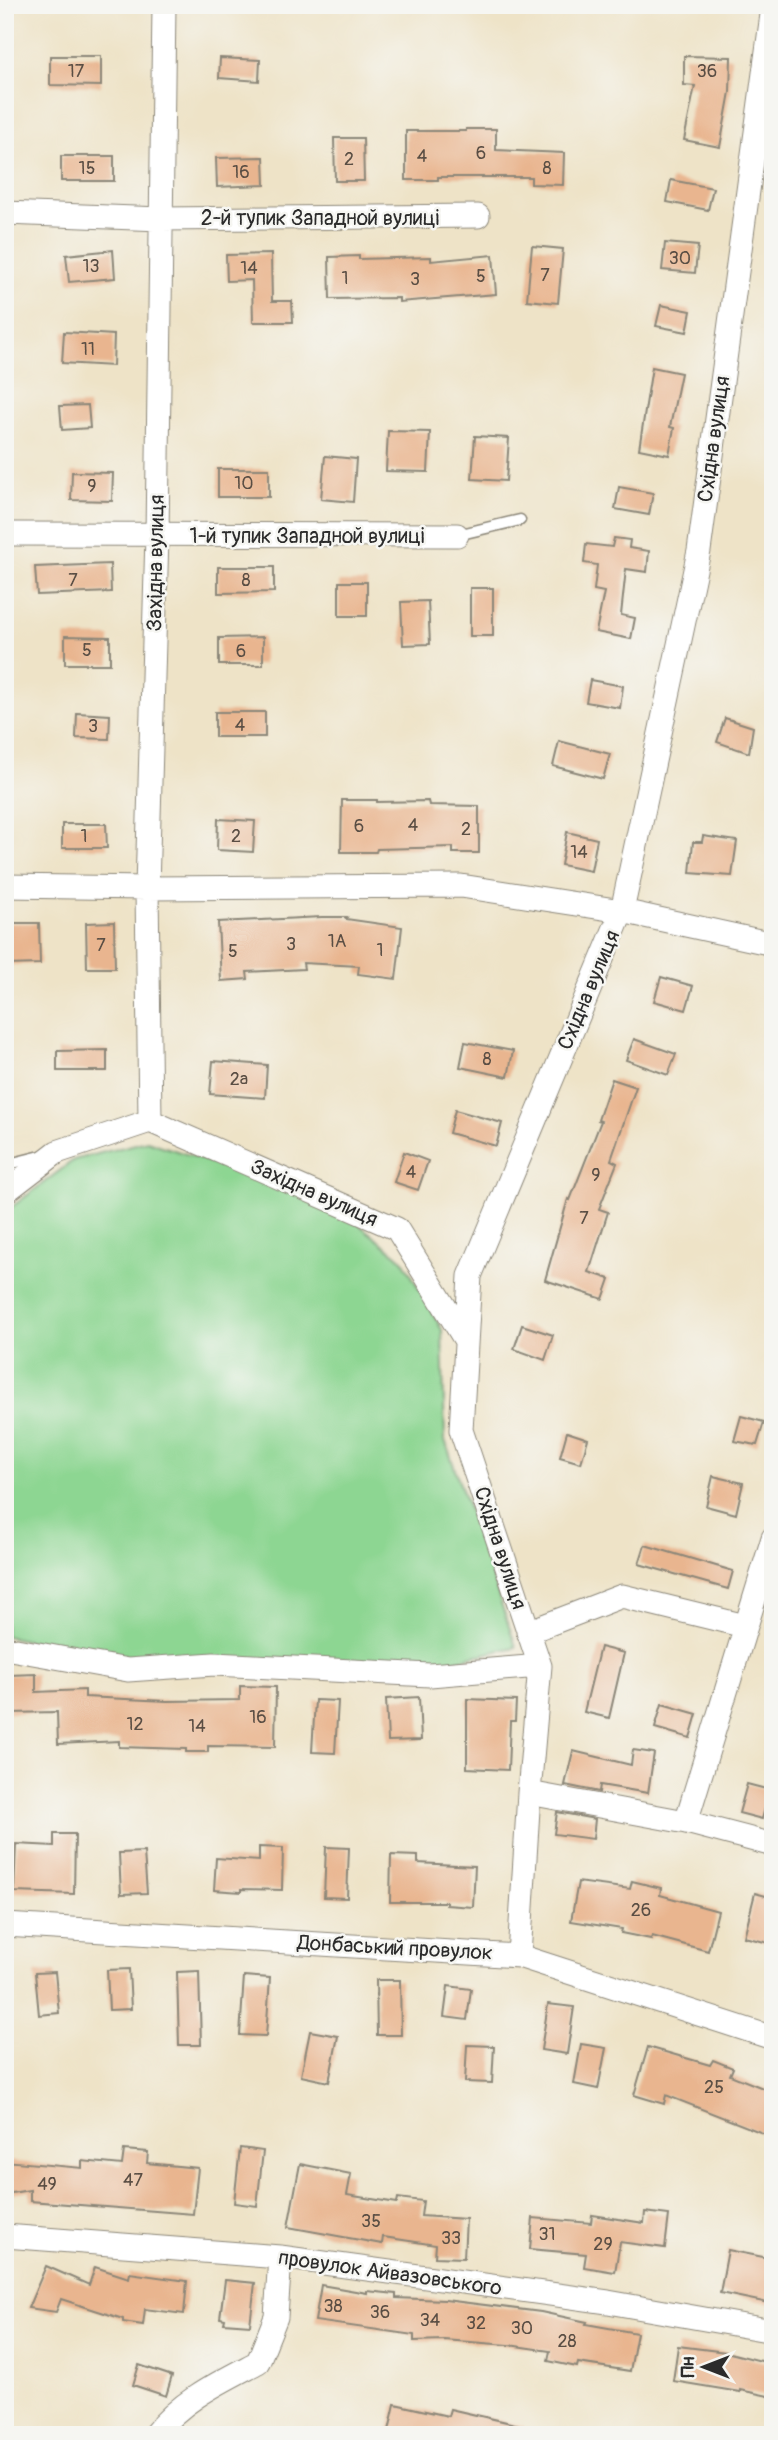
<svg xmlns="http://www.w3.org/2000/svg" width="778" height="2440" font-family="Pangolin,sans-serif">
	<rect width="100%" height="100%" fill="#f6f6f2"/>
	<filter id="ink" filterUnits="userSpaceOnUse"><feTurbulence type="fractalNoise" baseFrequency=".0143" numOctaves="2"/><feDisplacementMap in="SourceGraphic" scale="14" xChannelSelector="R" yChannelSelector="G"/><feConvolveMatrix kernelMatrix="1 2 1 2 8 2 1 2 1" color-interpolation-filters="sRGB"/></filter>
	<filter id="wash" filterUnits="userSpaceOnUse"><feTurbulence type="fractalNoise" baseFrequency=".00686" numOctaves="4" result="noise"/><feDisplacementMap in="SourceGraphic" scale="28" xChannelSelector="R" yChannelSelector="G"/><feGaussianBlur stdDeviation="1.57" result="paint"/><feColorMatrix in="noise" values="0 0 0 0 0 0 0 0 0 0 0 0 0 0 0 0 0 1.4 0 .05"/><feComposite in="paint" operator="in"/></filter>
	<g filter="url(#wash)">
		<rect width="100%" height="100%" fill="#eee3c7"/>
		<path fill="#8dd692" stroke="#5c805e" stroke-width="2" d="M147,1141L331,1202L403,1260L442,1330L445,1440L516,1647L436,1664L127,1661L5,1636V1212L74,1160Z"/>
		<g id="blocks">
			<path fill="#e9b58f" d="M50,56H101V86L50,85Z
				M684,56L731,57L730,92L720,147L684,140L695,86L684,85Z
				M220,58L260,60L259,81L219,78Z
				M466,129H496V150L564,153L563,185L531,184V177H438V180H406V131H466Z
				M334,138H363L364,181H335Z
				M61,156H114V181H61Z
				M264,157L265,185L217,187L216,158Z
				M671,180L713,188L708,210L667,202Z
				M665,243L698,246L695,273L662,270Z
				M532,246L563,249L558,303L527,300Z
				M113,250L115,278L69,282L66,255Z
				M271,254L272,301H292L293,322H253L252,280L227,281L226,255Z
				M493,255L496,294L399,302V298L330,299L329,257L359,256V259L431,257V261Z
				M661,305L691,311L687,332L656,326Z
				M64,332L114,335L113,366L62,363Z
				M652,367L681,373L670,427L674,428L669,455L639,449Z
				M88,405L90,428L62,430L60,406Z
				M388,431L430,432L428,472L386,471Z
				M475,436L509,438L506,481L472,479Z
				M325,456L356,459L353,502L321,499Z
				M218,469H269V497H218Z
				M72,472L113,473L112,501L71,500Z
				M619,487L653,493L649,515L615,509Z
				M614,538L630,540L629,548L649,551L647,572L626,569L621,615L635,618L631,639L596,632L604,592L594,590L597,565L584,563L586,544L612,547Z
				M110,564L111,592L37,595L35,567Z
				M218,567H274V592L218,593Z
				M339,582H367V616H339Z
				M470,588H493V636H470Z
				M428,601L430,644L403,645L401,602Z
				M65,636L110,637V664H65Z
				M263,637V665H219V638Z
				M590,680L623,686L620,708L586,702Z
				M215,712H265V737H215Z
				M77,713L110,715L109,739L76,738Z
				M725,718L753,727L749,753L717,742Z
				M559,741L610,754L603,779L553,766Z
				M342,800H377V802L428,801L429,805L479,806V853H453V847L377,849L376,852H341Z
				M218,819L255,821L253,852L217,850Z
				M62,824H106L107,848H62Z
				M567,832L597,839L591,871L561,865Z
				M703,836L737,841L732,876L690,873L693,842H702Z
				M322,917H347L346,919L402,927L396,979L358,974L359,966L303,963L304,969L247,972L248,979L221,981L218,922Z
				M114,922L115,968H87L86,923Z
				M5,923H39L40,964L5,965Z
				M661,977L693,986L686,1010L654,1001Z
				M634,1039L676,1054L668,1075L626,1060Z
				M465,1042L513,1051L508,1077L460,1067Z
				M107,1050V1071H57V1051Z
				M213,1061L267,1065L265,1098L210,1094Z
				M612,1079L636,1087L611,1160L617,1163L599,1209L608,1212L589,1272L610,1279L603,1299L545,1280L568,1199L570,1200L601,1121L598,1120Z
				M455,1110L502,1123L496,1146L449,1133Z
				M404,1152L428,1161L418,1190L394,1182Z
				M522,1325L553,1335L545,1360L514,1349Z
				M741,1416L764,1422L757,1445L734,1441Z
				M567,1432L588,1439L581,1463L560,1457Z
				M713,1476L743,1483L736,1514L706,1506Z
				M645,1545L733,1571L728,1589L639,1564Z
				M600,1647L624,1653L609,1718L584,1712Z
				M36,1674V1692L85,1690V1697L167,1701L240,1700V1686L276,1687L275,1747L208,1746V1752H186V1749L119,1747V1741L58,1744L57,1712L9,1713L8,1675Z
				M419,1697L421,1740L388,1741L386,1699Z
				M467,1699L516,1701L515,1721H510L508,1770L467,1768Z
				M315,1700L338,1701L335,1753L312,1752Z
				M662,1704L697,1714L690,1738L655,1728Z
				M633,1750L654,1753L648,1793L600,1785L599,1792L565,1785L573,1751L631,1765Z
				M747,1784L770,1790L762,1819L739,1813Z
				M557,1812L595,1819L593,1839L554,1834Z
				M54,1834H75L74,1894L14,1892L16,1844L54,1846Z
				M259,1847L283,1848L282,1890L241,1889V1892L214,1890L216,1858L259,1861Z
				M326,1847L349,1848L347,1898L324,1897Z
				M144,1852L147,1893L121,1894L119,1853Z
				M391,1855L418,1856V1863L475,1866L473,1907L446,1905V1902H390Z
				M632,1881L661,1888L660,1895L718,1911L708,1951L652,1936L651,1939L621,1933L622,1929L571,1921L578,1882L630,1889Z
				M755,1893L773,1898V1944L744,1937Z
				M129,1969L131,2009L109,2010L107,1970Z
				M199,1971L201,2045H179L177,1972Z
				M55,1972L59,2013L39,2015L35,1973Z
				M244,1976L270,1978L266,2036L240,2035Z
				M376,1980H400L401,2035H377Z
				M448,1986L471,1989L467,2020L444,2017Z
				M548,2004L574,2007L567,2054L541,2050Z
				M310,2031L338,2036L329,2082L301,2076Z
				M581,2044L606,2048L598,2089L574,2084Z
				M467,2045L494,2046L492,2083L465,2082Z
				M648,2047L710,2065L713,2060L733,2068L730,2075L773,2092V2115L765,2134L666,2095L664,2104L634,2095Z
				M240,2148L263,2151L257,2206L234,2203Z
				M124,2150L148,2152L147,2163L198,2168L193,2214L30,2201V2190L5,2194V2161L82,2168V2161L122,2165Z
				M300,2164L351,2174L347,2195L397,2203L398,2198L423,2201L421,2216L466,2219L464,2258L435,2257L436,2245L383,2237L382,2244L288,2227Z
				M645,2212L669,2215L665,2248L620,2242L615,2272L584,2267L586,2254L530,2249L533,2218L591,2223L592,2215L644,2223Z
				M728,2250L773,2259V2304L720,2293Z
				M46,2266L89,2285L95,2267L129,2278L130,2273L187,2281L184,2314L145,2309L143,2325L123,2322V2319L61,2299L56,2312L28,2308Z
				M225,2280L255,2283L250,2325L224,2323L225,2319L220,2318Z
				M321,2285L367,2293V2291L396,2294V2298L445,2300L541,2312L587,2322L586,2324L637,2333L630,2371L578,2363L577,2367L548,2361L550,2351L509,2345L444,2340L414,2341V2335L315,2321Z
				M678,2346L726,2352L773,2364V2397L740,2390V2392L673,2381Z
				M139,2365L172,2376L166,2396L133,2385Z
				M395,2404L448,2416L450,2409L524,2426L523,2435H388Z"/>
		</g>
	</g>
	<g filter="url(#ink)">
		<use href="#blocks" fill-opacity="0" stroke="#8c8779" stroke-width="2"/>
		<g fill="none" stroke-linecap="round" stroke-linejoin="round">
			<g stroke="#8c8779" stroke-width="13">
				<path id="lane" d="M457,535L520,520
					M5,1165L41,1156"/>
			</g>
			<g stroke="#8c8779" stroke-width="25">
				<path id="street" d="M5,213L161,219L478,216
					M5,534L457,535
					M5,886L147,888L461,886L622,911L773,944
					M150,1121L147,888L157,536L164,5
					M5,1192L57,1152L150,1121L397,1229L466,1341
					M528,1632L622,1596L745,1626
					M5,1648L128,1670L214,1664L430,1675L540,1666
					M529,1793L686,1822L773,1845
					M686,1822L773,1538
					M5,1925L519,1956L773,2038
					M519,1956L529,1793L540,1666L461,1430L470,1276L622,911L699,551L773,7
					M5,2236L280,2257L608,2302L773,2331
					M154,2435C181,2400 220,2382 258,2362L276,2317L280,2257"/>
			</g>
			<use href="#lane" stroke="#fff" stroke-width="10"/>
			<use href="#street" stroke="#fff" stroke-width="23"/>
		</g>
	</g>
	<g text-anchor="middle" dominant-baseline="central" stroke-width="5" stroke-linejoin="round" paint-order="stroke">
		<g font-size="18" fill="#5a4e44">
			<text x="76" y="71">17</text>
			<text x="707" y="71">36</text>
			<text x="481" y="153">6</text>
			<text x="422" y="156">4</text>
			<text x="349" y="159">2</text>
			<text x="87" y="168">15</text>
			<text x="547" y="168">8</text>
			<text x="241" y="172">16</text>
			<text x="680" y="258">30</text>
			<text x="91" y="266">13</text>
			<text x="249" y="268">14</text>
			<text x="545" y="275">7</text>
			<text x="481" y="276">5</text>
			<text x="345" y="278">1</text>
			<text x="415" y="279">3</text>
			<text x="88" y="349">11</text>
			<text x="244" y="483">10</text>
			<text x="92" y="486">9</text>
			<text x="73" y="580">7</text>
			<text x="246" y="580">8</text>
			<text x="87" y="650">5</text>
			<text x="241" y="651">6</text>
			<text x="240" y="725">4</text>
			<text x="93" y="726">3</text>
			<text x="413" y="825">4</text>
			<text x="359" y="826">6</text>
			<text x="466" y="829">2</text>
			<text x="84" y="836">1</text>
			<text x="236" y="836">2</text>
			<text x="579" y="852">14</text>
			<text x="337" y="941">1А</text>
			<text x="291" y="944">3</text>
			<text x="101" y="945">7</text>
			<text x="380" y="950">1</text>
			<text x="233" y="951">5</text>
			<text x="487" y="1059">8</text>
			<text x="239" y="1079">2а</text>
			<text x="411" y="1172">4</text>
			<text x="596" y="1175">9</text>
			<text x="584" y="1218">7</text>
			<text x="258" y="1717">16</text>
			<text x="135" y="1724">12</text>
			<text x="197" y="1726">14</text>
			<text x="641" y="1910">26</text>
			<text x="714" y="2087">25</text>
			<text x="133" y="2180">47</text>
			<text x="47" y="2184">49</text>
			<text x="371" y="2221">35</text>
			<text x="547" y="2234">31</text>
			<text x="451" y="2238">33</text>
			<text x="603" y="2244">29</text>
			<text x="333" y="2306">38</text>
			<text x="380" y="2312">36</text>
			<text x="430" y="2320">34</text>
			<text x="476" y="2323">32</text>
			<text x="522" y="2328">30</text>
			<text x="567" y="2341">28</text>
		</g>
		<g font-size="21" fill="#2b2b2b" stroke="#f6f6f2">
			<text x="320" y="218">2-й тупик Западной вулиці</text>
			<text transform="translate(714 439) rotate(-82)">Східна вулиця</text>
			<text x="307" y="536">1-й тупик Западной вулиці</text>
			<text transform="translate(156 563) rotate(-89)">Західна вулиця</text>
			<text transform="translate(589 990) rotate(-67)">Східна вулиця</text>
			<text transform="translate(314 1193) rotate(24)">Західна вулиця</text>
			<text transform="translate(500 1548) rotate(72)">Східна вулиця</text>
			<text transform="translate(395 1948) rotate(3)">Донбаський провулок</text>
			<text transform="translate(390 2273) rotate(8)">провулок Айвазовського</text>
		</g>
	</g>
	<rect width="778" height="2440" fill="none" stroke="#f6f6f2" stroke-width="28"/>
	<g transform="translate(704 2367) rotate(270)" stroke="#f6f6f2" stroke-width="5" paint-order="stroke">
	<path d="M0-5L12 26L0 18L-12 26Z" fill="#2b2b2b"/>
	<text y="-10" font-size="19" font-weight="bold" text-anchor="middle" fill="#2b2b2b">Пн</text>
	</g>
</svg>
